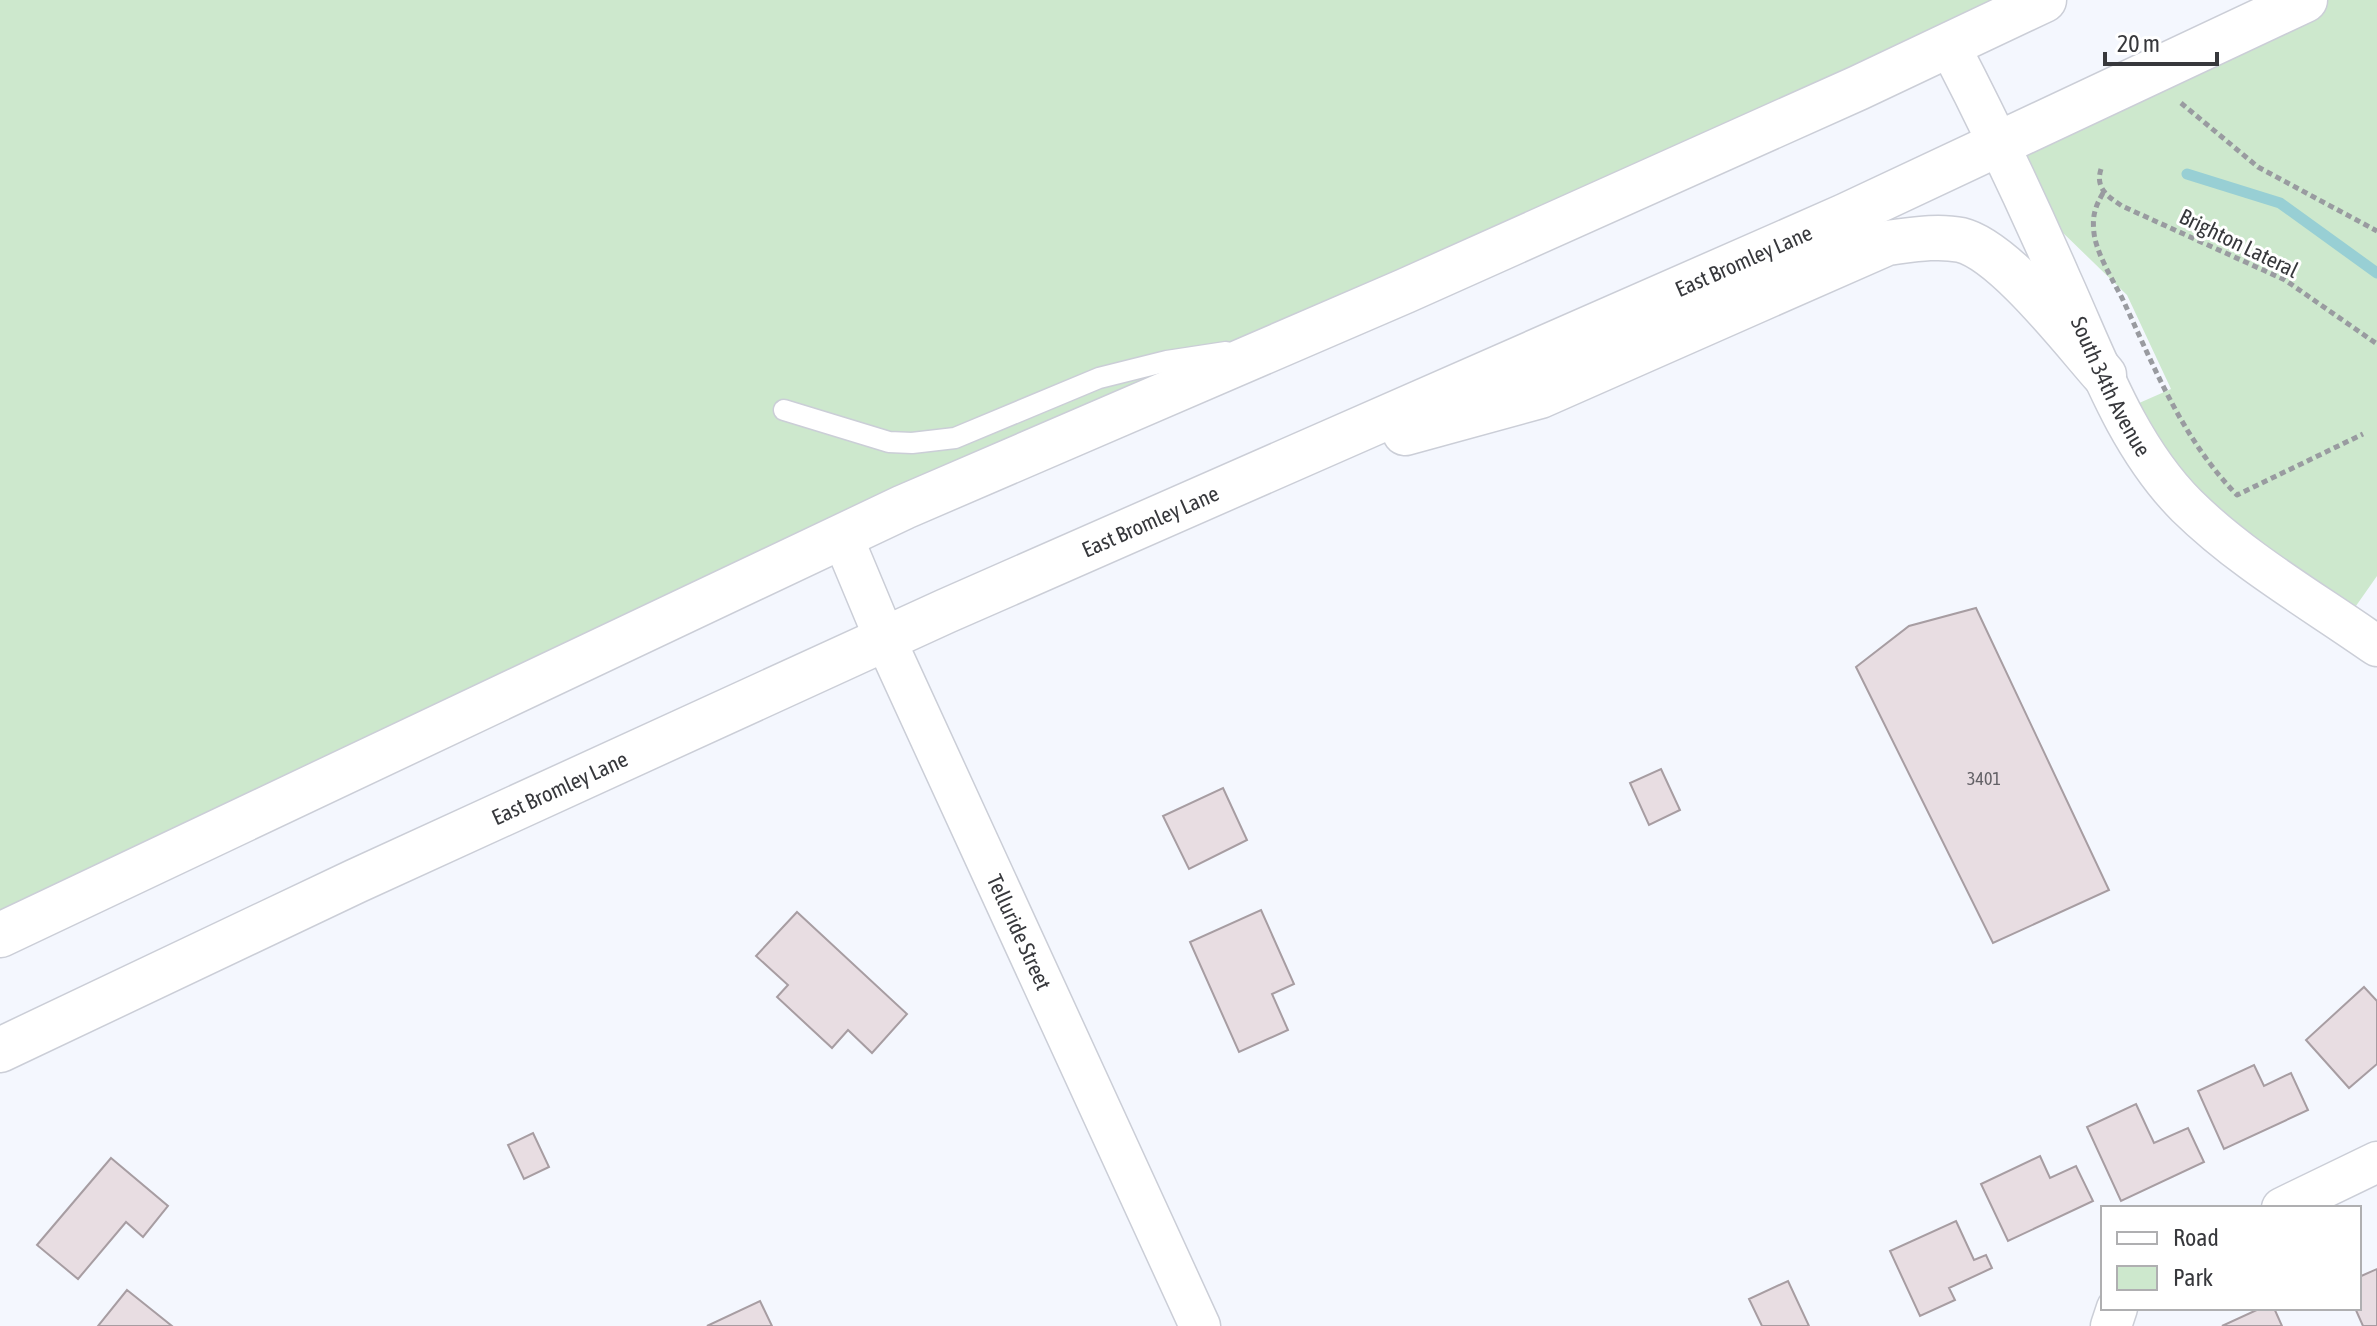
<svg xmlns="http://www.w3.org/2000/svg" width="2377" height="1326" font-family="'Asap Condensed',sans-serif">
	<rect width="100%" height="100%" fill="#f4f7fe"/>
	<path fill="#cde8cd" d="M0,0H2044L0,928Z
		M2305,0H2377V576L2344,623L2243,554L2121,411L2171,389L2127,295L2024,195L2001,144Z"/>
	<g fill="none" stroke-linecap="round" stroke-linejoin="round">
		<path stroke="#98cfd4" stroke-width="11" d="M2187,174L2280,203L2377,273"/>
	</g>
	<path fill="#e8dde2" stroke="#a79da2" stroke-width="2" d="M1976,608L2109,890L1993,943L1856,667L1909,626Z
		M1661,769L1680,810L1649,825L1630,783Z
		M1223,788L1247,840L1189,869L1163,816Z
		M1261,910L1294,984L1272,994L1288,1030L1239,1052L1190,942Z
		M797,912L907,1014L872,1053L848,1030L832,1048L777,997L788,985L756,956Z
		M2364,987L2377,1001V1064L2349,1088L2306,1040Z
		M2254,1065L2264,1086L2291,1073L2308,1110L2224,1149L2198,1091Z
		M2136,1104L2154,1143L2188,1128L2204,1162L2121,1201L2087,1127Z
		M533,1133L549,1167L524,1179L508,1145Z
		M2040,1156L2050,1178L2076,1166L2093,1201L2008,1241L1981,1184Z
		M111,1158L168,1206L143,1237L126,1222L78,1279L37,1245Z
		M1956,1221L1974,1260L1986,1255L1992,1268L1949,1288L1955,1300L1920,1316L1890,1251Z
		M2377,1269V1326H2363L2355,1308H2359V1277Z
		M1788,1281L1809,1326H1762L1749,1299Z
		M127,1290L172,1326H98Z
		M760,1301L772,1326H707Z
		M2261,1308H2274L2282,1326H2222Z"/>
	<g fill="none" stroke-linecap="round" stroke-linejoin="round">
		<g stroke="#cbced7" stroke-width="23">
			<path id="service" d="M784,410L889,442L912,443L955,438L1099,378L1167,361L1226,352"/>
		</g>
		<g stroke="#cbced7" stroke-width="43">
			<g id="minor">
				<path id="s1" d="M1949,45C1989,122 2026,200 2061,280C2096,357 2126,445 2187,506C2243,561 2313,601 2377,646"/>
				<path id="s2" d="M842,536L885,639L1200,1326"/>
				<path d="M2282,1208L2377,1162"/>
				<path d="M2111,1326L2117,1308"/>
			</g>
		</g>
		<g stroke="#cbced7" stroke-width="47">
			<g id="secondary">
				<path d="M1405,433L1540,396L1887,243C1911,240 1937,235 1961,240C2005,251 2072,339 2104,375"/>
				<path d="M0,935L904,507L1405,291L1858,88L2044,0"/>
				<path id="s3" d="M0,1050L356,881L946,611L1845,216L2305,0"/>
			</g>
		</g>
		<path stroke="#999ba0" stroke-width="5" stroke-dasharray="6 4" stroke-linecap="butt" d="M2181,103L2258,167L2377,231
			M2101,169C2095,188 2107,196 2122,206L2285,280L2377,344
			M2103,193C2095,207 2092,216 2094,233C2096,253 2114,282 2123,300C2155,369 2183,440 2237,495L2363,434"/>
		<use href="#service" stroke="#fff" stroke-width="20"/>
		<use href="#minor" stroke="#fff" stroke-width="40"/>
		<use href="#secondary" stroke="#fff" stroke-width="44"/>
	</g>
	<g text-anchor="middle" dominant-baseline="central" stroke-width="6" stroke-linejoin="round" paint-order="stroke">
		<g font-size="18" fill="#636166">
			<text x="1984" y="778">3401</text>
		</g>
		<g font-size="22" fill="#37383c" stroke="#fff">
			<text transform="translate(2239 243) rotate(26)">Brighton Lateral</text>
			<text stroke="none"><textPath href="#s3" startOffset="1914">East Bromley Lane</textPath></text>
			<text stroke="none"><textPath href="#s1" startOffset="378">South 34th Avenue</textPath></text>
			<text stroke="none"><textPath href="#s3" startOffset="1266">East Bromley Lane</textPath></text>
			<text stroke="none"><textPath href="#s3" startOffset="618">East Bromley Lane</textPath></text>
			<text stroke="none"><textPath href="#s2" startOffset="434">Telluride Street</textPath></text>
		</g>
	</g>
	<rect x="2101" y="1206" width="260" height="104" fill="#ffffff" stroke="#afafb1" stroke-width="2"/>
	<rect x="2117" y="1232" width="40" height="12" fill="#ffffff" stroke="#afafb1" stroke-width="2"/>
	<text x="2173" y="1246" font-size="24" fill="#37383c">Road</text>
	<rect x="2117" y="1266" width="40" height="24" fill="#cde8cd" stroke="#afafb1" stroke-width="2"/>
	<text x="2173" y="1286" font-size="24" fill="#37383c">Park</text>
	<path d="M2105 52v12h112v-12" fill="none" stroke="#37383c" stroke-width="4"/>
	<text x="2117" y="52" font-size="24" fill="#37383c" stroke="#ffffff" stroke-width="6" paint-order="stroke">20 m</text>
</svg>
